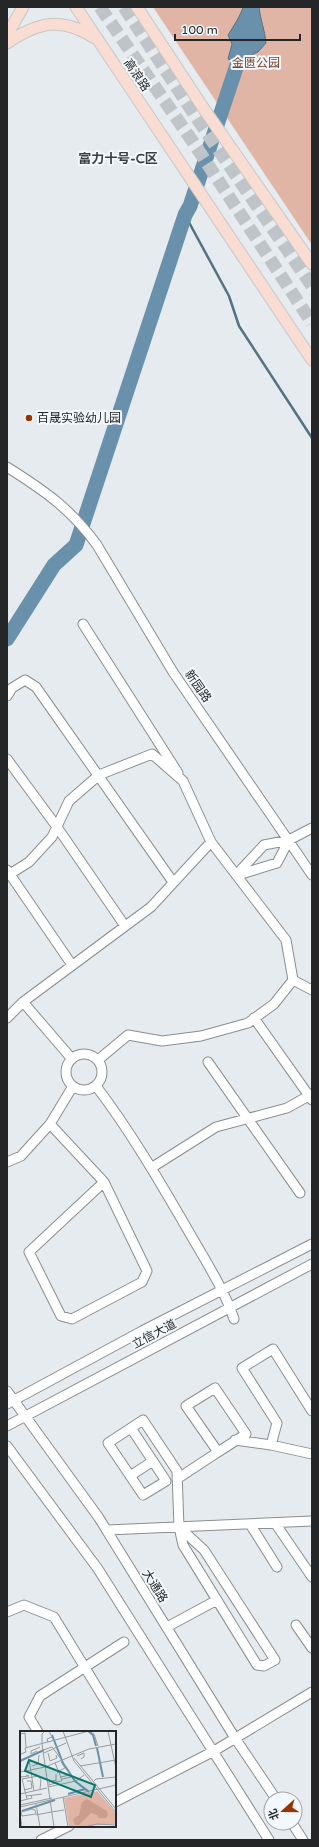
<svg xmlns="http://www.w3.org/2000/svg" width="319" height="1847" font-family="'Varela Round','Noto Sans SC',sans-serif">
	<rect width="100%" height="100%" fill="#e5ebef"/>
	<path fill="#e1b5a6" d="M153,7H312V245Z"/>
	<path fill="#6a91ab" stroke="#557184" d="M243,7H259C260,19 265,30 266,43L258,52L253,54L250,65L228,59L232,44L228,35C232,29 242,13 243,7Z"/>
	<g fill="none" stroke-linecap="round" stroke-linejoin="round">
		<path stroke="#557184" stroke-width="2.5" d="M185,215L229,296L239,326L312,438"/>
		<path stroke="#6a91ab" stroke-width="15" d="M7,639L54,565L76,545L185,215L190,206L238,62L252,7"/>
		<path stroke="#bec4c7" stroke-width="13" stroke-dasharray="13 6" stroke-linecap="butt" d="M100,7L193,142L312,323
			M124,7L202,126L312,286"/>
		<g stroke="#898e92" stroke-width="11">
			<path id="minor" d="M7,467C45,491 71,509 97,545L173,672L312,875
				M83,624L178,773
				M7,696L12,688L25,680L36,687L173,882
				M7,759L57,827L125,926
				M7,870L72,965
				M10,874L29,862L52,837L69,801L99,775L152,754L183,781L211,842
				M236,875L264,845L289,840L312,828
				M238,875L277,863L289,840
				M293,980L312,990
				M23,1002L151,907L211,842L286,940L293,980L274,1004L248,1023L201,1036L162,1041L128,1035L98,1060
				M7,1018L23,1002L72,1059
				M254,1018L312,1100
				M66 1072a18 18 0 1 1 36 0a18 18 0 1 1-36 0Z
				M208,1062L300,1193
				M96,1086C131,1132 160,1182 189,1232C205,1260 224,1289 234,1319
				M50,1124L104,1182L147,1271L142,1282L72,1319L61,1316L29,1252L104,1182
				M7,1162L21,1156L50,1124L73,1086
				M151,1168L216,1127L287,1108L312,1094
				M7,1391L99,1518L235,1738L276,1799
				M7,1404L142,1331L312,1244
				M7,1426L312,1264
				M131,1428L166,1481L143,1495L108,1443L143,1420L177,1471L179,1527L204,1550L275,1660L264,1666L257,1665L183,1545L179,1527
				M235,1440L271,1445L277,1423L242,1368L273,1349L312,1411
				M271,1445L312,1454
				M7,1446L98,1569L269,1840
				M130,1476L153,1461
				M177,1479L218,1452L186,1406L215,1388L246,1434L218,1452
				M275,1523L312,1577
				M250,1524L277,1567
				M107,1530L312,1521
				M7,1612L24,1605L54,1617L117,1720
				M296,1625L312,1648
				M167,1627L217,1600
				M38,1732L29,1717L40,1696L124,1642
				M115,1802L214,1751L312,1692
				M292,1823L303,1840
				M41,1840L69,1826"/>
		</g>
		<g stroke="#c6c7c7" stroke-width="13">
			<path id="major" d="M76,7L312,360
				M137,7L204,109L312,264
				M7,35L23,7
				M7,43C38,22 61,16 95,38"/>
		</g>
		<use href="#minor" stroke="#fff" stroke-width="9"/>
		<use href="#major" stroke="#f9ddd3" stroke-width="11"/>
	</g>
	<circle fill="#973201" stroke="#f2f8fc" stroke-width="1.5" cx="29" cy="418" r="4"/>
	<g text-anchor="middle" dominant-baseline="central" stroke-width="4" stroke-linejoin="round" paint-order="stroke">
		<g font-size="12" fill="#7c412b" stroke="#f2f8fc">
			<text x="256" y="63">金匮公园</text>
		</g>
		<g font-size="12" fill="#242628" stroke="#f2f8fc">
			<text transform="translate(137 75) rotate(56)">高浪路</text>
			<text transform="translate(198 686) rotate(55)">新园路</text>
			<text transform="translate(154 1334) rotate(-28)">立信大道</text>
			<text transform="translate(155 1586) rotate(58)">大通路</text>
		</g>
		<g font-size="12" fill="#242628" stroke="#f2f8fc" text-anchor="start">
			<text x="37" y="418">百晟实验幼儿园</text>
		</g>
		<g font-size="13" font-weight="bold" fill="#3b4043" stroke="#f2f8fc">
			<text x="118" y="159">富力十号-C区</text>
		</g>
	</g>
	<g transform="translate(20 1731)">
		<rect width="96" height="96" fill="#e5ebef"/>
		<path d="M77,60L96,82V93L49,96L44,67Z" fill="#e1b5a6"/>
		<path d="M67,68L87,80L88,84L86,87H79L77,84L71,82L59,94H55L53,88L59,84L62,71Z" fill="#ca9d8d"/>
		<path fill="none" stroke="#6a91ab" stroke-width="2" d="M68,0L73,4L76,15M32,4L43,32L55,50L69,61M77,17L83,46M0,30L24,19M48,63L65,58M2,80L35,69"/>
		<path fill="none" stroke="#989c9f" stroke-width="1" d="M43,0L54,30L96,81M88,0L96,37M0,3L5,2L6,16M28,11L27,8L32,6L29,0M22,12V3L25,0M22,13L34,96M23,19L32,16L41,28M17,20L11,23V20L20,16M24,22L46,12M28,22L30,30L37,27L36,24M1,23L6,21L5,17L69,0L74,3L78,15M57,25L64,22V26L61,28M54,27L96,78M9,28L14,60M35,32L39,41L37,42M12,35L18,33L19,24M60,35L96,29M39,40L45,37L41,31M0,41L25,36L69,18L96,13M0,43L1,46L9,45L6,44M36,43V51L42,50L39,41M41,46L49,44L51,46L42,48M73,51L76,48L96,46M35,52L29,54V51L36,49M28,56L56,50L64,44M4,59L12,57L11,50H7M0,63L27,57M6,65L22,63M43,66L48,96M7,68L2,48L18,45L21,49L20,58M0,70L12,67L11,64M16,73L20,96M0,74L32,67M0,76L96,54M12,78L15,79L16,83L2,85L1,81ZM31,81L44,79M0,83L2,96M16,84L31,81M64,96L77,93L96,94"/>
		<path fill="#0f766e" fill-opacity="0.15" stroke="#0f766e" stroke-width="2" d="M9,29L75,54L71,66L5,40Z"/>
		<rect width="96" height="96" fill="none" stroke="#242628" stroke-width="2"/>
	</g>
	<rect width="319" height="1847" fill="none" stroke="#242628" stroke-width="16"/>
	<g transform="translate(283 1811) rotate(249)"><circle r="19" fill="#f2f8fc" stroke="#a0a4a7"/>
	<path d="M0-3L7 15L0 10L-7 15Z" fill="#973201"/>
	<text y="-6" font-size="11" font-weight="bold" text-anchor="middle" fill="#242628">北</text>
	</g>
	<path d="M175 34v6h125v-6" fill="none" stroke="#242628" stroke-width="2"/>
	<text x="181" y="34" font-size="12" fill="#242628" stroke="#f2f8fc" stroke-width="3" paint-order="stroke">100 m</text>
</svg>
